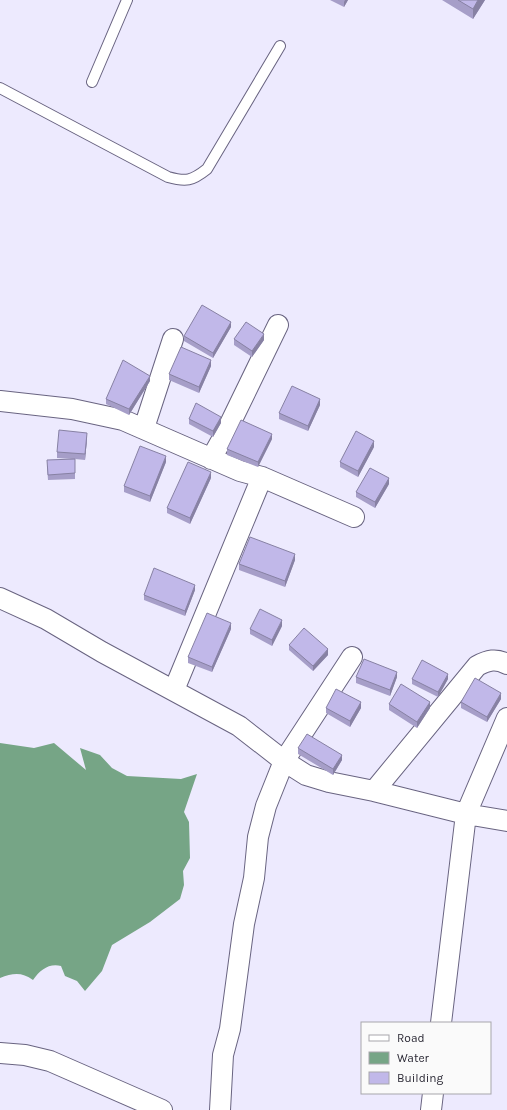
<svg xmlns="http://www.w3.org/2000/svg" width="507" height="1110" font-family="Karla,sans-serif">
	<rect width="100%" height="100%" fill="#edeafe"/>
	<path fill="#76a586" d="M0,743L34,748L54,743L86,770L80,748L100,755L112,768L127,776L181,779L197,774L184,812L189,822L190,858L183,871L184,885L180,899L150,922L112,945L102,971L85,991L77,981L65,976L61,966C49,963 40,970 33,980C22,972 13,973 0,978Z"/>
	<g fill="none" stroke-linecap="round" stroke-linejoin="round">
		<g stroke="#696481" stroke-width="12">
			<path id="lane" d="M92,82L127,0
				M0,88L168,177C186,182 192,181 207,169L280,46"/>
		</g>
		<g stroke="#696481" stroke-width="22">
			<path id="street" d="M0,401L72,409L123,420L240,471L262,477L354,517
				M144,428L173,339
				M211,459L226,432L278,325
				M0,598L46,619L102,652L239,726L284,761L306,775L329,782L374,791L477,666C488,660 496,658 507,664
				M174,690L262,477
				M374,791L466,814L507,821
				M441,1023L466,814L507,718
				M0,1053L25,1055L50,1061L162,1110
				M220,1110L223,1055L230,1029L244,924L254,878L258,837L266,806L284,761L352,657
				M431,1110L433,1093"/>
		</g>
		<use href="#lane" stroke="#fff" stroke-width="10"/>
		<use href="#street" stroke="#fff" stroke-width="20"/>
	</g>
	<path fill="#a69ec8" d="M330,0H348L344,7Z
		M442,0H485L473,19Z
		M231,327L213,358L184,341V336Z
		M234,339L264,340L252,357L234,345Z
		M211,366L199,393L169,380V374Z
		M150,381L129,415L106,404V399Z
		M320,405L308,431L279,419V413Z
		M189,419L221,423L213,437L189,424Z
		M87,439L85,460L75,459V479L48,480L47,466L72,459L57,458V452Z
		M272,439L258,467L227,455V449Z
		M374,447L358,477L340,467V462Z
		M166,462L150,502L124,492V486Z
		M211,478L190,524L167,513V508Z
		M389,484L375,508L356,497V492Z
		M295,560L285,587L239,570V564Z
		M195,590L185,616L144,600V595Z
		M282,626L272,646L250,634V629Z
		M231,629L212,672L188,663V657Z
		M289,645L328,655L313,671L289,650Z
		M356,677H397L390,696L356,683Z
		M412,679H448L438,697L412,684Z
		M501,699L487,722L461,708V702Z
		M389,704L430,708L417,728L389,710Z
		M326,708H361L350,727L326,713Z
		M298,748L342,760L333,775L298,754Z"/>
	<path fill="#8781a3" d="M345,0H348L344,7V2Z
		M478,0H485L473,19V9Z
		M231,322V327L213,358V353Z
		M264,334V340L252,357V351Z
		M211,360V366L199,393V387Z
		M150,376V381L129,415V409Z
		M320,399V405L308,431V426Z
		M221,417V423L213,437V431Z
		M87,433V439L85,460V454Z
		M272,434V439L258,467V462Z
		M374,441V447L358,477V471Z
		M166,456V462L150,502V496Z
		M211,472V478L190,524V518Z
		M389,478V484L375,508V502Z
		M295,554V560L285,587V581Z
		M195,585V590L185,616V611Z
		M282,620V626L272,646V640Z
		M231,623V629L212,672V667Z
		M328,649V655L313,671V666Z
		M397,672V677L390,696V690Z
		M448,674V679L438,697V692Z
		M501,693V699L487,722V717Z
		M361,702V708L350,727V721Z
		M430,702V708L417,728V722Z
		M342,755V760L333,775V769Z"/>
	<path fill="#c1b8e9" stroke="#8781a3" d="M458,0H478L473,9Z
		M202,305L231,322L213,353L184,336Z
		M246,322L264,334L252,351L234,339Z
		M181,347L211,360L199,387L169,374Z
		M123,360L150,376L129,409L106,399Z
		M292,386L320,399L308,426L279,413Z
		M196,403L221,417L213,431L189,419Z
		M241,420L272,434L258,462L227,449Z
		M59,430L87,433L85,454L57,452Z
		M356,431L374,441L358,471L340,462Z
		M140,446L166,456L150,496L124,486Z
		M75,459V473L48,475L47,460Z
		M188,462L211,472L190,518L167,508Z
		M370,468L389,478L375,502L356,492Z
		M250,537L295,554L285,581L239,564Z
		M154,568L195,585L185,611L144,595Z
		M260,609L282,620L272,640L250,629Z
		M207,613L231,623L212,667L188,657Z
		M304,628L328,649L313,666L289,645Z
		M364,659L397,672L390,690L356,677Z
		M422,660L448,674L438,692L412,679Z
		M475,678L501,693L487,717L461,702Z
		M401,684L430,702L417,722L389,704Z
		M336,689L361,702L350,721L326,708Z
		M307,734L342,755L333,769L298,748Z"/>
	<rect x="361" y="1022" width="130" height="72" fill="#fafafa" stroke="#a7a6ab"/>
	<rect x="369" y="1035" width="20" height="6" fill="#ffffff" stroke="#a7a6ab"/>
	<text x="397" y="1042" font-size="12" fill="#2b2935">Road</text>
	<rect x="369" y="1052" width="20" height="12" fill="#76a586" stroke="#a7a6ab"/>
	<text x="397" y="1062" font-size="12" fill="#2b2935">Water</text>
	<rect x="369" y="1072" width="20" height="12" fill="#c1b8e9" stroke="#a7a6ab"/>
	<text x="397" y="1082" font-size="12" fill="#2b2935">Building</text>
</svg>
